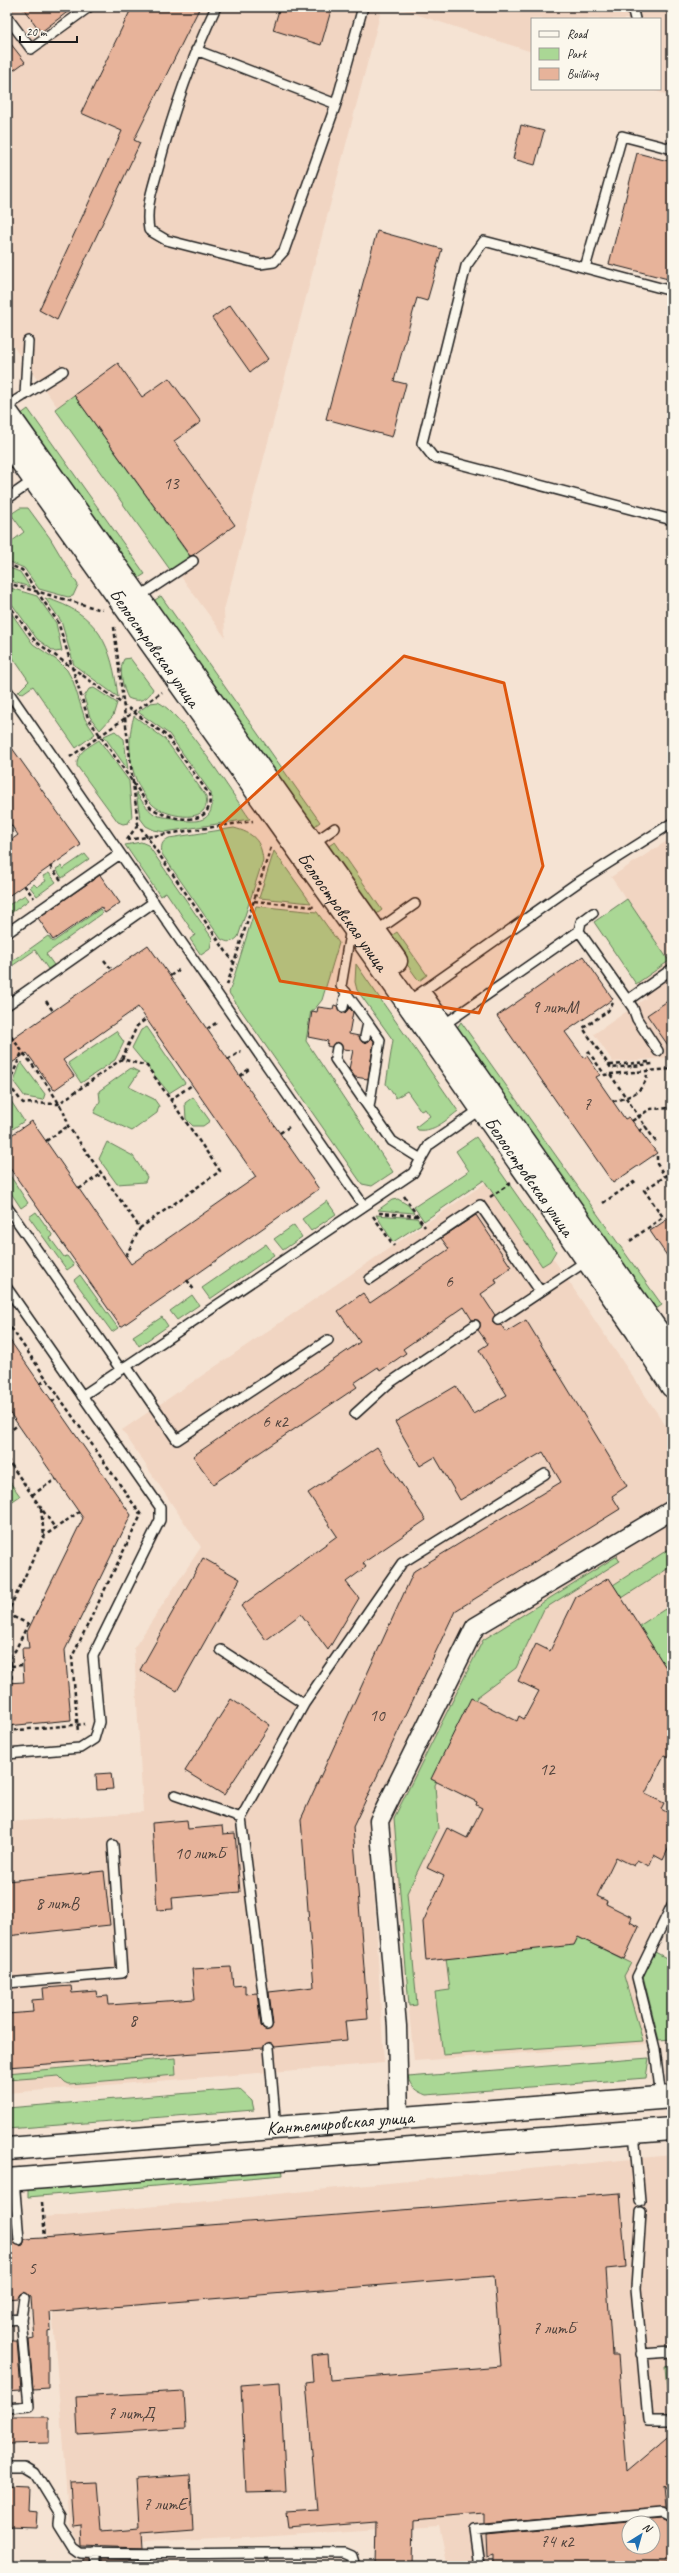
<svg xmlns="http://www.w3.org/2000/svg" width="679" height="2573" font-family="Caveat,sans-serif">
	<rect width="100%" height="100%" fill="#f5e3d3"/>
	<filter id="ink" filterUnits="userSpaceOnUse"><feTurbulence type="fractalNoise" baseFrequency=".025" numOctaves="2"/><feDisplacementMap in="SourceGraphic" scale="8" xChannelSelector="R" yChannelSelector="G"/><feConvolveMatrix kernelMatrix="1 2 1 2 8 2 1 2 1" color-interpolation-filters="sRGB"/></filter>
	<g filter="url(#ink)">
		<path fill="#f1d5c2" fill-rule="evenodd" d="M7,7H382L224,610L225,637L7,338Z
			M394,7H672V96L648,89H660V19H532V52Z
			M670,839L672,840V998L647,1015L672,1053L665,1058L613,1062L594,1034L646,998L636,984L669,961L611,877Z
			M497,1175L672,1435V1498L468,1620L370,1819L384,2063L7,2093V1822L143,1812L134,1648L201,1547L122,1430Z
			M672,1517V1897L633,1977L647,2044L414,2061L390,1817L481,1637Z
			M672,2155V2566H447L438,2525L230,2539L229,2536L80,2545L69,2525L45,2217ZM629,2523H653V2547H629Z"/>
		<path fill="#aad795" stroke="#637a58" d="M74,395L190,557L171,571L55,409Z
			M28,409L145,574L137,579L20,415Z
			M20,508H28L50,538L78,585L73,596L68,597L39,589L24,568L7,561V545L24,532L11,514Z
			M7,567L20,572L30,587L7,580Z
			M7,587L37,596L56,623L62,651L55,652L37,639L7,597Z
			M161,596L320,822L311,829L152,602Z
			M45,598C99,613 112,646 118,697L74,665L61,621Z
			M7,607L33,644L58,661L67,670L73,681L85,719L95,734L76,748L33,686L23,693L18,692L29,681L7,649Z
			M130,658L153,689C148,700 139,703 128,698C123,689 118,668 124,659Z
			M94,688L117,703L113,716L100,730L90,717L84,697L89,689Z
			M158,702C182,713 232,794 250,819L165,832L154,830L146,826L140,818L136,792C141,800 146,808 154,814C159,817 166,817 172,818C195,824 217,824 211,793L169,734L138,712L150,703Z
			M134,716L165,739L206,796C212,827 164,816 153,805C130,784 125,745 134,716Z
			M115,731L124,739L128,770L104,736Z
			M99,740L129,781L132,817L128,823L123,824L118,822L77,766C76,752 89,747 99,740Z
			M234,828C253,833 261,840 263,860L238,937C232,943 228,943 221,939L162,854C161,846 161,842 169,838Z
			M141,842L148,845L212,938L210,949L201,955L190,939L195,935L166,892L160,896L125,845Z
			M335,842L382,910L373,917L325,848Z
			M274,851L311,903L259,898Z
			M85,854L89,859L62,878L56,869L61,866L63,869Z
			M49,873L56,882L37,896L30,887L34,884L37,887L46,881L43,876Z
			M25,895L29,900L7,916V906Z
			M627,899L669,961L636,984L594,922Z
			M256,906L317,912L339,943L322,1000L314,1010H311L306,1041L393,1172L372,1186L362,1184L229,993Z
			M100,909L103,913L46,954L54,965L48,969L35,950L12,966L10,963L48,936L53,942Z
			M397,932L427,975L419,981L388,938Z
			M356,964L458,1111C445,1121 434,1132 418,1130L416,1127L430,1116L425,1109L421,1111L407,1091L396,1098L386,1084L393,1040L357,990L355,982Z
			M461,1022L662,1305L653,1311L454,1032Z
			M147,1027L185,1083L169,1093L132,1048L141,1030Z
			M116,1031L124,1042L115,1060L81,1083L68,1063Z
			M21,1062L45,1094L43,1100L25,1097L14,1082Z
			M131,1068L139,1072L129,1087L154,1099L159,1106L157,1113L132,1131L94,1113L100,1101L99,1091Z
			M7,1095L24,1121L7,1133Z
			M193,1097L210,1121L203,1126H193L186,1119L185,1103Z
			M476,1137L556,1251L550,1261L542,1266L484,1180L424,1221L414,1207L469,1171L456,1151Z
			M107,1142L133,1156L147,1177L145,1182L117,1184L99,1159Z
			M7,1171L28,1203L21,1208L7,1187Z
			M398,1199L408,1205L414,1213L378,1210L392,1200Z
			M327,1201L336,1214L311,1231L302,1219Z
			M36,1212L53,1236L50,1238L64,1257L67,1256L74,1265L67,1270L29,1217Z
			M376,1215L417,1218L421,1224L393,1242Z
			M294,1225L302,1237L283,1250L274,1239Z
			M266,1244L274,1255L210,1299L202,1288Z
			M80,1275L118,1328L112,1332L74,1280Z
			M192,1295L199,1305L177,1320L170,1311Z
			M162,1317L168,1326L139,1346L133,1336Z
			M7,1478L20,1496L7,1505Z
			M672,1547V1566L622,1598L613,1585Z
			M617,1556L620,1561L544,1609L516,1668L477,1697L435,1785L438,1829L407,1893L417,2005L409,2006L394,1818L483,1640Z
			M665,1609L672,1619V1677L639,1626Z
			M578,1937L631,1963L624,1976L643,2041L443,2055L435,1992L450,1990L446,1958Z
			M655,1952L672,1961V2039L659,2040L643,1976Z
			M175,2058L176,2075L69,2084L65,2082L59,2076L7,2080V2073Z
			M649,2058L646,2078L426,2095C416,2091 411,2088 408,2077Z
			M239,2089L252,2101L254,2110L7,2129V2108Z
			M282,2167L283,2175L28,2197V2189Z
			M672,2364V2393H667L665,2366Z"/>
		<path fill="#e7b39a" stroke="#1c1c1c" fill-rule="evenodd" d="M22,7H74L41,32Z
			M132,7H200L134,140L140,143L57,320L39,310L122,131L81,113Z
			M280,7H332L321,45L273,30Z
			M7,39L25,62L7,75Z
			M521,125L544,131L535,165L513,159Z
			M637,153L672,162V280L609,264Z
			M377,231L442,249L427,301L417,298L394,381L406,384L392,437L326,419Z
			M230,305L268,359L250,372L212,318Z
			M118,363L142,397L169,378L201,422L174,441L235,525L193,555L190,556L74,395Z
			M7,741L81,845L7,897V843L18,835L7,819Z
			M100,875L120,903L105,913L101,907L53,940L38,918Z
			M148,945L319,1189L121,1327L7,1164V1138L32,1121L131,1264L256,1177L138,1007L63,1060L74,1076L54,1090L27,1053L7,1066V1043Z
			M583,956L613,999L565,1032L584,1058L587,1056L600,1075L596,1077L625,1119L629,1117L657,1153L613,1183L497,1016Z
			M672,998V1051L647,1015Z
			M334,1005L337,1006L341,1013H345L349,1008L353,1012L349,1034L359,1036L363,1043L369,1041L371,1038L374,1041L368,1079L355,1077L349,1069L353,1050L343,1049L338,1042L331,1047L327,1046L328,1041L308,1037L312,1011L317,1012L318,1007L333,1009Z
			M476,1215L511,1267L495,1279L497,1283L481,1294L495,1315L493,1323L501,1325L506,1332L526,1320L627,1486L612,1496L620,1509L455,1611L353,1827L368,2019L345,2021L347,2040L275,2047L269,2042L263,2048L7,2067V2014L33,2012L32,2000L44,1999L43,1988L71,1986L72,1993L96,1991L97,1997L108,1996L109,2005L195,1999L192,1969L231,1967L233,1986L245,1985V1994L257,1993L261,2026L267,2031L273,2025L269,1992L314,1987L301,1819L414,1571L561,1482L543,1452L460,1500L435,1457L420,1466L395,1422L456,1386L473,1414L507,1395L479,1350L488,1344L478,1330L480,1322L472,1320L464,1307L403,1349L406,1353L380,1371L378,1367L354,1383L357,1387L213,1484L193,1456L360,1342L338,1311L363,1293L370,1303L449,1249L441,1238Z
			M672,1216V1263L650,1231Z
			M7,1336L131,1515L65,1650L71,1720L7,1726V1683L24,1682L22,1648H29L27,1632L83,1518L10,1413H7Z
			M377,1447L426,1520L363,1563L366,1567L346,1582L359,1598L328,1650L301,1614L266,1640L241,1606L337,1536L308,1493Z
			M203,1558L240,1579L177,1691L140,1670Z
			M609,1578L672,1677V1758L664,1755L645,1794L664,1803L661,1809L672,1815V1841L663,1860L654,1855L649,1866L637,1860L634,1866L616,1857L597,1896L607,1901L606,1904L632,1917L630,1922L639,1927L624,1959L578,1937L574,1945L426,1961L423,1922L444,1876L427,1868L447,1828L467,1838L482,1808L476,1805L477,1802L431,1779L471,1698L517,1721L519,1716L524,1719L539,1691L518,1681L536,1644L550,1651L576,1597Z
			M231,1699L270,1725L224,1795L185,1771Z
			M111,1773L113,1789L97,1790L96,1774Z
			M187,1820L188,1829L222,1826L223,1834L235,1833L240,1892L172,1898L173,1909L157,1910L152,1823Z
			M104,1871L110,1925L7,1936V1881Z
			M620,2193L626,2267L606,2269L612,2355H618L627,2471L672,2433V2497L664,2486L666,2508L484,2523V2513L413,2519L412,2566H375L376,2521L288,2528L286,2513L317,2511L306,2382L313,2381L311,2356L328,2354L330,2380L501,2366L494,2276L50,2312L51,2330L48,2331V2388L33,2389L29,2340L34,2339L31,2297L24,2292L20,2294L18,2298L7,2299V2241L13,2240L19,2246L23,2245L25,2239L43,2238Z
			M7,2341H17L21,2390L7,2391Z
			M280,2382L286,2491L246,2492L241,2385Z
			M184,2391L186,2428L78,2435L76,2397Z
			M7,2417H49V2443L7,2444Z
			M190,2475L193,2529L142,2533L143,2548L82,2546L81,2525L73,2526L70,2483L97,2482L101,2531L139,2528L136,2479Z
			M7,2485L28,2486L27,2511L37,2512L36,2528L7,2527Z
			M661,2519L667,2522L671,2563L636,2566H493V2556L486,2558L485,2535ZM629,2523H653V2547H629Z
			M83,2559H89V2566H83Z
			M101,2559L144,2560V2566H101Z"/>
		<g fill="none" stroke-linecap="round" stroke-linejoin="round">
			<g stroke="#1c1c1c" stroke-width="12">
				<path id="lane" d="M216,7C191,60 174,108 159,165C153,188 145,207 149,230L166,240L260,264L274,262L284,251L336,104L363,7
					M632,7L635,19
					M7,17L31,49L89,7
					M196,50L336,104
					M585,268L622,136L672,149
					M672,291L484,241L466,266L422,443L433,457L672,520
					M25,395L28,341
					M7,406L63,371
					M7,499L34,480
					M137,598L193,561
					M7,690L364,1206
					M312,844L335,828
					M593,913L581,922L579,931L633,1008L637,1019L658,1051
					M351,928L341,986L368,1023L365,1037
					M375,932L415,904
					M7,933L120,854
					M416,996L577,883L672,823
					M628,1000L672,969
					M7,1005L154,902
					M343,1007L346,992
					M368,1023L380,1040L369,1107
					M442,1026L579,931
					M337,1048L335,1059L392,1141L421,1159
					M7,1207L121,1370
					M370,1279L480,1205L540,1291
					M7,1288L160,1507V1520L93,1656L99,1722L94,1739L80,1748L7,1754
					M498,1320L588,1260
					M126,1366L177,1440L328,1340
					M82,1396L413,1173L429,1145L482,1108
					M355,1414L388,1384L475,1325
					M221,1650L304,1704
					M175,1795L241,1818
					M7,1983L122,1973L113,1845
					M267,2025L241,1818L304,1704L402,1563L545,1474
					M269,2048L276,2128
					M661,2098L655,2049L637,1977L672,1905
					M634,2132L640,2201
					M14,2179L19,2240
					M641,2212L636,2288L648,2420H672
					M7,2320L21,2319
					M641,2354L672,2352
					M7,2408L29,2406L21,2319L24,2298
					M7,2467H25L35,2473L60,2514L59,2524L74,2548L81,2553C169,2555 257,2552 345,2553L352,2556L355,2566
					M95,2566V2553
					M479,2566L474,2530L662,2513L672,2518"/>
			</g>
			<g stroke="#1c1c1c" stroke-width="21">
				<path id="street" d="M399,2118L397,2026L379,1821L475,1627L672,1510"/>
			</g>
			<g stroke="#1c1c1c" stroke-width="25">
				<g id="secondary">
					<path d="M7,413L396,961"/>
					<path id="s1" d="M7,441L407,1002L637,1331L672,1386"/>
					<path d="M424,1000L672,1352"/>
				</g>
			</g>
			<g stroke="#1c1c1c" stroke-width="25">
				<g id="primary">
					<path id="s2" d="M7,2149L672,2097"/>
					<path d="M7,2180L672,2129"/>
				</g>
			</g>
			<path stroke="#1c1c1c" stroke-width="2.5" stroke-dasharray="4 3" stroke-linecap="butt" d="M7,564L22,570L58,622L88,718L150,807C167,820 216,830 209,794L167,736L35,641L7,602
				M7,583L102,610
				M114,627L138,824L234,963
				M70,757L162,692
				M7,832L14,830
				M127,840L253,821
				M127,840L138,824
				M50,866L61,880
				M24,885L34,898
				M254,901L315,907
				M104,960L112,970
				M170,976L179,970
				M227,985L271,847
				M46,1001L53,1011
				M613,1003L608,1011L583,1028L611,1068L653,1064
				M207,1029L216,1023
				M7,1031L13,1039C26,1057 67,1107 68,1126L140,1228L220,1171L147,1066L122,1059L58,1104L23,1103L7,1083
				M588,1051L605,1075L610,1074L656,1142
				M122,1059L137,1026L146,1019
				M228,1060L241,1051
				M610,1065L649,1062
				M610,1074L672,1069
				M240,1076L249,1069
				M9,1083L22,1052
				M170,1100L192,1085
				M613,1101C629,1098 648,1090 647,1071
				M632,1121L650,1109L672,1108
				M639,1131L646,1126
				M280,1133L289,1127
				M46,1141L68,1126
				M657,1156V1164L665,1176
				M79,1189L101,1174
				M404,1196L425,1227
				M490,1197L511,1183
				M603,1203L637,1180
				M379,1213L418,1216
				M373,1216L394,1246
				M630,1241L663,1217L644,1190L672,1172
				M126,1256L140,1228
				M187,1280L194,1290
				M7,1322L141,1515L72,1657L78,1733
				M40,1384L48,1379
				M52,1402L60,1396
				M7,1433L18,1425
				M7,1459L55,1528
				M32,1495L56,1479
				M41,1509L44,1536
				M7,1614L44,1536L79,1512
				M7,1614L31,1625
				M7,1654L15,1651L28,1624
				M10,1654L12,1683
				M11,1666L23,1665
				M7,1731L85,1724
				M42,2202L45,2238"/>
			<use href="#lane" stroke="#fbf7ec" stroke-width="9"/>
			<use href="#street" stroke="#fbf7ec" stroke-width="18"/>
			<use href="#secondary" stroke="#fbf7ec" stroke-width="22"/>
			<use href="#primary" stroke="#fbf7ec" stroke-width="22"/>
		</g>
	</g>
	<path fill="#de560d" fill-opacity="0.2" stroke="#de560d" stroke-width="3" stroke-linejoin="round" d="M404,656L504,683L543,866L479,1013L280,981L220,826Z"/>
	<g text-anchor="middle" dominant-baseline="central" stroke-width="3.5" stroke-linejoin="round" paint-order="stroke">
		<g font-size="17" fill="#4f423c">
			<text x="171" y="483">13</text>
			<text x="555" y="1007">9 литМ</text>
			<text x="587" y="1104">7</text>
			<text x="449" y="1281">6</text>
			<text x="275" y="1421">6 к2</text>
			<text x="377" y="1715">10</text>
			<text x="547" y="1769">12</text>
			<text x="200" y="1853">10 литБ</text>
			<text x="57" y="1903">8 литВ</text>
			<text x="133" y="2020">8</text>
			<text x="32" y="2268">5</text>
			<text x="554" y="2328">7 литБ</text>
			<text x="131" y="2413">7 литД</text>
			<text x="165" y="2504">7 литЕ</text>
			<text x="557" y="2541">74 к2</text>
		</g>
		<g font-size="19" fill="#1c1c1c" stroke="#fbf7ec">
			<text stroke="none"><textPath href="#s1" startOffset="254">Белоостровская улица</textPath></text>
			<text stroke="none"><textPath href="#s1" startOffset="578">Белоостровская улица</textPath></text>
			<text stroke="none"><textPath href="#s1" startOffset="902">Белоостровская улица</textPath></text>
			<text stroke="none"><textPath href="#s2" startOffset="334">Кантемировская улица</textPath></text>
		</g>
	</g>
	<rect width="679" height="2573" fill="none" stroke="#fbf7ec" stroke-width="24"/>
	<rect x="12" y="12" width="655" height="2549" fill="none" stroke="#1c1c1c" stroke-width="1.5" filter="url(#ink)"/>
	<rect x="531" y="18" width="130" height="72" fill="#fbf7ec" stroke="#a29f99"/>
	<rect x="539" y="31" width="20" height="6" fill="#fbf7ec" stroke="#a29f99"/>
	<text x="567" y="38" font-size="12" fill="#1c1c1c">Road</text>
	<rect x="539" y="48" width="20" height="12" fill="#aad795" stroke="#a29f99"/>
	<text x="567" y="58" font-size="12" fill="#1c1c1c">Park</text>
	<rect x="539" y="68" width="20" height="12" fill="#e7b39a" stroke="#a29f99"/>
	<text x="567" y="78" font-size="12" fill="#1c1c1c">Building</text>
	<g transform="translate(641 2535) rotate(37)"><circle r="19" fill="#fbf7ec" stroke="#a29f99"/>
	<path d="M0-3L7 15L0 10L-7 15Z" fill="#1f6fb2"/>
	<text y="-6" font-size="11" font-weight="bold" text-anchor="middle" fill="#1c1c1c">N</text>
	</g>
	<path d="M20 36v6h57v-6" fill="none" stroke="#1c1c1c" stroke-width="2"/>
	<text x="26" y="36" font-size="12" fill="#1c1c1c" stroke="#fbf7ec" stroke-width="3" paint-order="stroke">20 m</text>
</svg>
